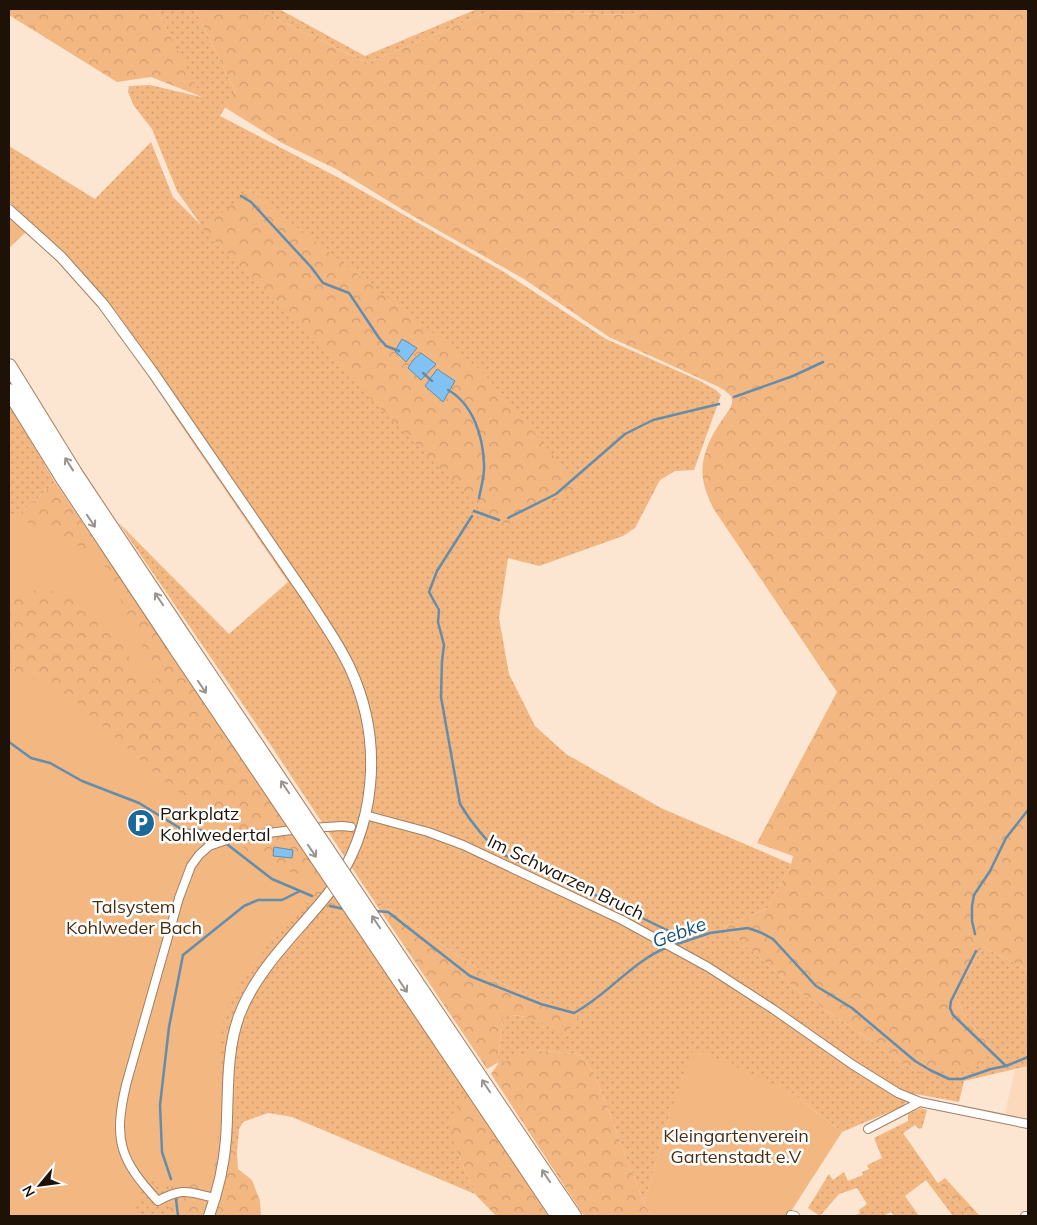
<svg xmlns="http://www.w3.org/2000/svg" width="1037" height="1225" font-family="Mulish,sans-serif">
	<defs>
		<pattern id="grass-dots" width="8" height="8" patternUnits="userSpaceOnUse" patternTransform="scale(1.25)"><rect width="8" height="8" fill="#f3b782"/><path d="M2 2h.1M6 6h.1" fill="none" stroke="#d09c6f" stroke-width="1.8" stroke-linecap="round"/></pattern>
		<pattern id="forest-crowns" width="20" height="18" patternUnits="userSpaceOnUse" patternTransform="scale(1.25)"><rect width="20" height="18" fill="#f3b782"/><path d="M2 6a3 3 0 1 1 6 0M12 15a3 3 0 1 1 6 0" fill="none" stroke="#d09c6f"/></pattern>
	</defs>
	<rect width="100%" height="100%" fill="#fce5d1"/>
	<path fill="#fcd9bb" d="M1028,1066V1119L1005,1113L1015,1070Z"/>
	<path fill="url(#grass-dots)" fill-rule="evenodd" d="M156,9H195L235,91L220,116L343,180L504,272L606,339L698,380L716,390L721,395L694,470L675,471L660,480L635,528L623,536L539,566L508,558L499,618L509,674L535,726L566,754L661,808L791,864L768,908L724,927L798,991L918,1073L990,1047L963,1013L955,992L983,947L1028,970V1066L964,1081L959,1102L915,1094L901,1107L842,1132L789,1091L670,1113L644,1203L594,1073L579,1054L535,1050L498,1064L497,1063L504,1015C525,1014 546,1022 564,1033L580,1019L497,981L372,898L270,744L118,522L229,634L288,582L170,409L180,402L117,313L63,251L9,202V146L95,199L151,142L173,197L201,225L177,191L152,129L134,106L128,92L129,86L150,85L201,97ZM250,190L501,529L204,229Z
		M256,9H279L365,56L477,9H653L627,15L493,10L367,63Z
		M9,404L55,482L13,521L9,519Z
		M9,768L354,917L466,1088L458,1154L475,1194L292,1117L268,1113L243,1122L239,1129L237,1152L202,1138L170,1189V1216H53Z
		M921,1108L927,1110L922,1128L919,1129L915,1125L903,1133L937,1182L968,1216H953L926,1180L905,1196L919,1216H894L891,1212L883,1216H854L860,1213L859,1210L867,1204L857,1188L839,1194L820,1216L808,1208L829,1174L833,1180L844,1172L848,1181L863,1175L862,1172L869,1169L867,1165L882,1158L874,1138L908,1121V1114Z"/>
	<path fill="url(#forest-crowns)" d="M9,9H156L202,97L151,77L117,82L9,15Z
		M195,9H256L367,63L493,10L627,15L653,9H1028V970L983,947L955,992L963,1013L990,1047L976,1067L918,1073L798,991L724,927L768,908L791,864L793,856L757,843L837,692L713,508C709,498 704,489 703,478C700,458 710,437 722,420C725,415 733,407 732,400C732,394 723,390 719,387L609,337L524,279L413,216L336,169L282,143L224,107L235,91Z
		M249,190L482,371L580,487L500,529L203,229Z
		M9,218L26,232L9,248Z
		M55,482L180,666L354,917L297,901L9,769V519L13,521Z
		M372,898L497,981L580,1019L564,1034C546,1022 525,1014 504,1015L497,1063L487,1069Z
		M534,1050L579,1054L594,1073L644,1203L651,1216H584L491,1074L498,1064Z
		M466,1088L548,1216H496L475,1194L458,1154L450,1120Z
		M202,1138L237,1152L238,1169L252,1180L260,1201L261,1216H170V1189Z
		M945,1178L980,1216H968L938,1183Z"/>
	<path fill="#f3b782" d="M9,514L97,555L111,575L115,589L146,652L157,682L139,680L128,655L131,649L113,630L81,610L80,606L75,600L37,585L34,592L9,596Z
		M9,669L55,688L74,700L161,779L188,798L230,825L233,830L231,833C239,855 300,877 323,882C318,887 314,895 309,900C297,909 288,922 278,933C251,966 223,1001 219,1046C216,1087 223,1130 213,1171C210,1183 198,1188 187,1181L170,1186L153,1181L139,1191L141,1199L136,1207L140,1216H9Z
		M694,1048L789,1091L842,1132L788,1216H651L644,1203L670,1113Z"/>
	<path fill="#82c2f3" stroke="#648dac" d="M402,339L417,348L406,362L395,351Z
		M421,353L436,364L421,380L408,368L413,360Z
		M437,369L455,381L443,402L425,386Z
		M274,847L293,850L292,858L273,856Z"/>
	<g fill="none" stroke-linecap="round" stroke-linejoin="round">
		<path stroke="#648dac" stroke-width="2.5" d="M241,196L251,202L311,267L323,283L349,293L379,338L386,346L399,351
			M423,373L432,381
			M448,390C473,404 483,436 484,464C485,475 481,487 479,498
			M734,397L793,376L823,362
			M474,511L499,520
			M472,516L437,571L429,592L439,610L438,622L444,645L442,661L441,697L460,804C470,821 488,844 504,855L597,896L675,934L684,941
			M508,518L556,494L625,434L653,420L719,404
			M9,742L31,758L50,763L82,781L139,803L183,830H201L212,836
			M228,845L272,879L312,896
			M330,906L344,909
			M375,911L388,912L470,976L541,1004L574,1013C608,995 632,961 668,947
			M975,934L972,921V906L974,895L990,871L1006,838L1028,810
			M674,945L710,933L732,930L748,928L762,933L773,939L816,986L852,1008L915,1061L930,1070L949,1079H962L991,1069L1006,1066L1028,1057
			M976,951L951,1001L950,1008L953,1015L1006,1066
			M171,1179L162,1152L160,1105L169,1027L183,955L244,906L258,900H282L300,891
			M176,1199L178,1216"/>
		<g stroke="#a17f61" stroke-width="10">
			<path id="street" d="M365,815L428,832L463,845L622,920L708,967L773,1009L853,1065L898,1093L920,1102L1028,1124
				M311,828L342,826L351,827
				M868,1129L920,1102
				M215,1198C188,1192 183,1187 158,1201C120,1160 113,1141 126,1085L179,898L191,866L199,855L209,846L232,838L299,829
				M791,1215L795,1216
				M1025,1216H1028"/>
		</g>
		<g stroke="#a17f61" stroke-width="12">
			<path id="secondary" d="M9,210L61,257L103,304L154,374L309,600C323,622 339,644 350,668C384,741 377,830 328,894C297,933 257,968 239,1016C225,1055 229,1098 226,1139C224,1166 218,1191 209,1216"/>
		</g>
		<g stroke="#a17f61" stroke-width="16">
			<path id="highway" d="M9,366L75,473L186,640
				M9,391L64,480L175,647
				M513,1126L574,1216
				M503,1134L558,1216"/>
		</g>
		<use href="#street" stroke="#fff" stroke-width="8"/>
		<use href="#secondary" stroke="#fff" stroke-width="10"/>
		<use href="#highway" stroke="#fff" stroke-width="14"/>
		<g stroke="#a17f61" stroke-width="16" stroke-linecap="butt">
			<path id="highway-bridge" d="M186,640L513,1126
				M175,647L503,1134"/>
		</g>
		<use href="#highway-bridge" stroke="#fff" stroke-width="14"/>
	</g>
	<defs><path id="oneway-shaft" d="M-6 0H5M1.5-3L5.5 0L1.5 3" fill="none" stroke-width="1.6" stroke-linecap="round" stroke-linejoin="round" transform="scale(1.25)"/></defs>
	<g stroke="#9a948f">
		<use href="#oneway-shaft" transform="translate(69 464) rotate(-122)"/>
		<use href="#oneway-shaft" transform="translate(91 521) rotate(56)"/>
		<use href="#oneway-shaft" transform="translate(159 599) rotate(-124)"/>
		<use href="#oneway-shaft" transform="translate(202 687) rotate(56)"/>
		<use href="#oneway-shaft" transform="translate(285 787) rotate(-124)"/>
		<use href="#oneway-shaft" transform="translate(312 851) rotate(56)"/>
		<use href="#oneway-shaft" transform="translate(376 922) rotate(-124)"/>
		<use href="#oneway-shaft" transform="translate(403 986) rotate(56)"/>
		<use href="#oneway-shaft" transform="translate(486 1086) rotate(-124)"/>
		<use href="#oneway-shaft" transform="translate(546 1176) rotate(-124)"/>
	</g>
	<defs>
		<g id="parking-disc" transform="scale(1.4375)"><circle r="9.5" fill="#1b699b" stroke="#fff"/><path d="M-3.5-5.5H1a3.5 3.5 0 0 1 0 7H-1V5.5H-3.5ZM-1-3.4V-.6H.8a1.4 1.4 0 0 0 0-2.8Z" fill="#fff"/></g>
	</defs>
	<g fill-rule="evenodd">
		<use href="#parking-disc" x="141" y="823"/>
	</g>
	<g text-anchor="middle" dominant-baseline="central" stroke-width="5" stroke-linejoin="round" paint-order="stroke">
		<g font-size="18" fill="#1e1106" stroke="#fff" text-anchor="start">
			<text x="160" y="813">Parkplatz<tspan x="160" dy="21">Kohlwedertal</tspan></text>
		</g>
		<g font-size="18" fill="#1e1106" stroke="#fff">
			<text transform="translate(566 877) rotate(26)">Im Schwarzen Bruch</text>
		</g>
		<g font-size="18" fill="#4b2e11" stroke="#fff">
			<text x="134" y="906">Talsystem<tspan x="134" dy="21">Kohlweder Bach</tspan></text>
			<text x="736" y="1135">Kleingartenverein<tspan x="736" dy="21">Gartenstadt e.V</tspan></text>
		</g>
		<g font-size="19" font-style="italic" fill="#16547c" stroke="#fff">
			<text transform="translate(679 932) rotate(-20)">Gebke</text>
		</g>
	</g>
	<rect width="1037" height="1225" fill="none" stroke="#1e1106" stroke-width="20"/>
	<g transform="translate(40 1185) rotate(241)" stroke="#ffffff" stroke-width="4" paint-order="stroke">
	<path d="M0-4L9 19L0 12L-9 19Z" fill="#1e1106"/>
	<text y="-8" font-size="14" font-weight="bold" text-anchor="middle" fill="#1e1106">N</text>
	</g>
</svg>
